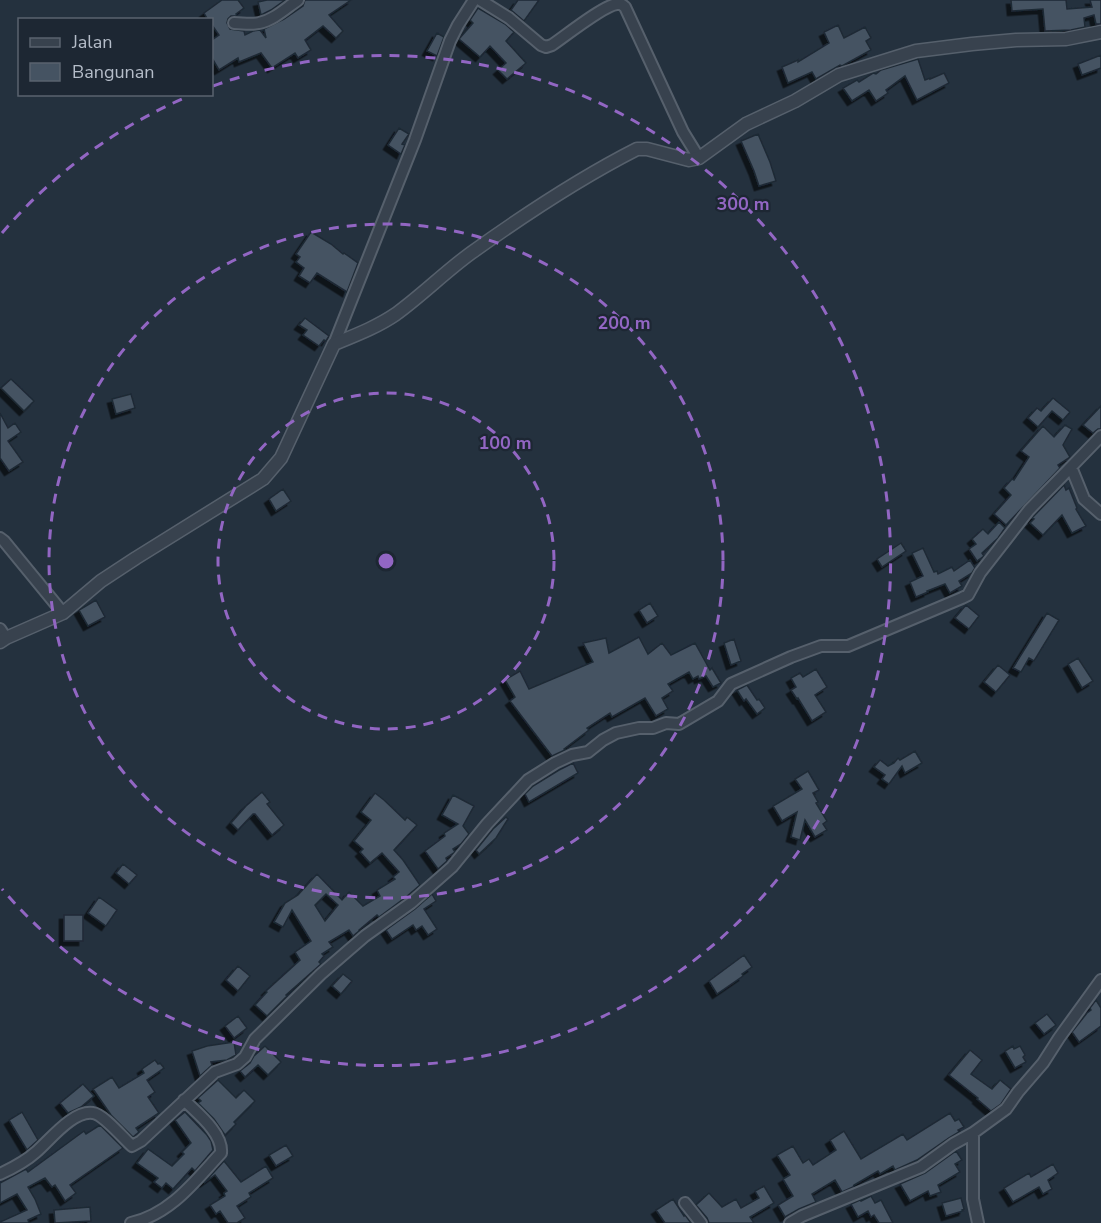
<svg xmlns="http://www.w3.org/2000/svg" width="1101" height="1223" font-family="'Nunito Sans',sans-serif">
	<defs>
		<filter id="shadow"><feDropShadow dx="-4.5" dy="4.5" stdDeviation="0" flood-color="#0009"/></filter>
	</defs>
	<rect width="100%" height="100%" fill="#24313e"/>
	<path fill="#455362" stroke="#1f2935" stroke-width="1.5" fill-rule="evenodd" filter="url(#shadow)" d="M222,0H238L244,8L236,14L237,16H231L228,19L227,23L230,29L244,31L245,35L253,31L260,30L266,38L264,29L284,19L303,6L305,0H351L329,15L343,31L336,38L323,26L305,40L311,50L298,58L295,53L272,68L261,53L239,62L238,58L219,70L212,58V40L219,35L212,25V20H208L204,13Z
		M267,0H285L271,10L261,15L258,2Z
		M518,0H539L524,21L511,10Z
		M1011,0H1066L1067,9L1092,7L1090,0H1101V24H1096L1094,15L1084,18L1085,27L1071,30L1045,31L1043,9L1012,11Z
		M478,8L505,24L514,32L506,41L526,63L507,79L498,70L506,63L490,46L480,57L459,39L473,23L470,20Z
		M838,25L844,38L865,27L871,38L866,41L871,50L842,66L840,65L816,79L812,72L788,83L782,67L798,60V62L829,43L824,32Z
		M437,33L444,37L437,56L427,51Z
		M1101,55V68L1082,75L1078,64Z
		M918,59L925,80L930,78V79L944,73L949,83L917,100L905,76L886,90L888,93L876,101L869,90L852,101L843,88L857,80L859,82L873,73L876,74L881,70Z
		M399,128L409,134L402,144L405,145L401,154L388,145Z
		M758,134L770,162L776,181L759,186L754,171L741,141Z
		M311,232L331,244L343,254L344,253L358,263L347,292L317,273L310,283L299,276L304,268L296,262L300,257L296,254Z
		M305,318L329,336L326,341L324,340L319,346L303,335L307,330L299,325Z
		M11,379L34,401L24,411L1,388Z
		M131,394L135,408L116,414L112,399Z
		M1053,398L1070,412L1063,420L1052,411L1038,427L1028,418L1037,408L1041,411Z
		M1101,406V429H1098L1093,433L1083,425Z
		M0,413L8,428L15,423L21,432L8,441L23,462L9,471L0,458Z
		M1065,425L1072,429L1063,445L1070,457L1058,465L1060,468L1006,525L994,514L1011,495L1004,488L1012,479L1014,480L1029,457L1021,451L1043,426L1054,437Z
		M1064,485L1066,490L1069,488L1077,508L1076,509L1086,526L1072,533L1062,515L1043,535L1030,523L1034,519L1032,518Z
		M283,489L291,501L276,511L269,499Z
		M999,522L1005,528L998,538L982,553L984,556L977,561L969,549L976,544L972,539L983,529L988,534Z
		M901,543L906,551L882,567L877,559Z
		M923,548L934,572L937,571L938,574L952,567L954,571L970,560L975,568L972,573L959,581L962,586L950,593L945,584L927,591L928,592L916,597L910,582L923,576L912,553Z
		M96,600L105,617L88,626L79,610Z
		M650,603L658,616L647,623L639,610Z
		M966,605L979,616L969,629L955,618Z
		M1047,613L1059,620L1034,661L1029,658L1021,672L1013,668Z
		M639,637L648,654L662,643L671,655L695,643L710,670L712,668L721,683L713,687L706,676L699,679L698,676L693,679L689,672L668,684L673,691L662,698L668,709L656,716L645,698L612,717L610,713L587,728L589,730L564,749L565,750L552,756L510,701L515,697L505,680L520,671L529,689L593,662L583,643L606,638L609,653Z
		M734,639L741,661L731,665L724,643Z
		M1078,658L1093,681L1082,688L1068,664Z
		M998,665L1010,675L996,692L984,682Z
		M816,669L827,687L815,695L826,712L812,721L798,698L797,699L791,690L796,687L791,678L800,673L803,677Z
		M747,685L757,700L759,699L765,708L757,714L746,699L744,701L737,690Z
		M915,751L922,763L905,773L902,766L889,784L882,779L885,775L874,767L880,760L888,766L894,763L898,758L900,760Z
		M573,763L578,773L529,802L525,794L533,786L559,770Z
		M808,771L819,790L813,793L818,802L816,803L827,821L823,824L827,830L815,837L805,820L800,840L791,837L797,812L782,821L773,806L802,789L795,779Z
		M262,792L270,802L267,804L284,825L272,835L255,814H253L238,830L231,823L246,806Z
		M375,793L384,800L405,820L407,817L417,825L394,850L403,860L420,885L406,897L379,917L377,915L359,930V931L353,936L349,930L329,942L333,947L322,954L324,956L319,962L321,964L286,995L287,996L267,1016L255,1005L267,992L266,991L300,960L295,952L311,941L292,910L283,927L274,922L285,903L298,895L317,874L342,900L349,892L363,906L380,896L377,890L395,879L393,877L399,872L382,853L370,863L360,852L363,849L354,841L371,820L361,812ZM326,894L338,905L325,921L315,905Z
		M453,795L474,806L463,826L469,834L461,844L453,849L455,852L446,858L447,861L438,869L425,851L445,836L444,833L458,824L442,815Z
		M506,817L508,819L496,838L479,854L476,850L493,829Z
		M123,864L137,875L129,884L116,873Z
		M432,894L436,901L424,909L437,929L428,935L422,926L416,930L413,925L392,939L386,930L415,909Z
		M99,897L117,910L106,926L88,913Z
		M64,915H83V941H64Z
		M744,955L752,967L742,974L743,976L717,994L709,981Z
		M238,966L250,976L238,991L226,980Z
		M343,974L352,981L341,994L332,986Z
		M1096,1000L1101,1008V1026L1079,1042L1072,1032L1087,1013L1091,1010L1090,1008Z
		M1047,1014L1056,1025L1044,1034L1035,1023Z
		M238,1016L247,1028L234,1038L225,1026Z
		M234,1042L236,1055L227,1060L211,1062L212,1065L200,1076L192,1051L207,1046Z
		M265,1046L281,1062L268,1075L258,1065L245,1077L240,1071L250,1063L254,1056Z
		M1013,1046L1014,1049L1020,1046L1025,1055L1023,1057L1026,1062L1015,1068L1005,1051Z
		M970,1050L982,1060L971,1074L992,1089L1000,1080L1011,1089L1001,1104L991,1111L977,1099L978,1098L949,1075Z
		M155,1060L158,1064L160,1063L164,1068L147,1080L155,1092L148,1097L159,1113L136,1128L139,1132L133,1137L111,1115L93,1089L112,1077L119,1088L144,1073L142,1069Z
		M218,1080L236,1098L244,1090L255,1101L234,1122L236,1124L225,1135L214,1119L198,1103L201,1101L198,1098Z
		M83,1084L94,1096L81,1107L68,1113L60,1103Z
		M22,1112L38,1140L27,1150L9,1120Z
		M185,1112L207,1135L211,1141L213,1150L195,1171L192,1168L173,1189L166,1183L162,1188L154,1182L158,1178L137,1163L148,1149L172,1166L184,1154L182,1152L191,1143L175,1120Z
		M950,1113L955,1121L959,1119L964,1127L958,1130L959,1132L949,1138L917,1160L895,1170L893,1166L880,1174L878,1171L854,1185L853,1187L842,1192L835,1180L812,1194L816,1202L799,1209L785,1217L778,1205L793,1196L783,1179L790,1175L777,1155L793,1146L803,1163L809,1159L813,1165L836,1150L830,1140L844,1131L861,1159L903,1134L907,1140Z
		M100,1125L123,1148L70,1185L76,1193L65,1201L55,1185L52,1187L45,1178L28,1187L35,1199L41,1214L28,1220L29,1223H0V1222L27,1210L17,1194L0,1203V1183L26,1169L28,1172L84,1131L86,1134Z
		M286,1145L293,1156L276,1166L269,1155Z
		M956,1151L962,1160L955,1164L960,1172L938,1185L941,1192L930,1196L928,1191L910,1201L900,1184L925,1173Z
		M224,1161L241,1182L266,1166L273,1178L249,1193L251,1197L237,1206L245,1218L237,1223H228L220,1211L216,1214L210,1205L225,1196L224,1193L227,1191L215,1175L204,1183Z
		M1053,1164L1058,1173L1048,1180L1052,1189L1043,1194L1039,1187L1013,1202L1004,1188L1029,1173L1031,1177Z
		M764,1186L774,1203L750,1217L754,1223H709L707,1218L696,1205L709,1193L722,1207L736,1199L741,1208L759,1198L755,1191Z
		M871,1196L875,1203L881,1200L893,1223H879L874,1215L871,1217L868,1211L858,1217L851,1204L860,1200L861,1201Z
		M961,1198L964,1209L962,1210L963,1211L946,1216L942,1203Z
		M673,1199L684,1216L685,1215L691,1223H665L656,1210Z
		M90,1207L91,1221L55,1223L54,1210Z"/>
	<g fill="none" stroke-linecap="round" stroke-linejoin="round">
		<g stroke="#56606c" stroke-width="14">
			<path id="minor" d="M480,0L509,18L541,45L546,47L552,45C564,37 604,5 617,4C622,4 621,4 625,7L683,132L699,158
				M234,23C242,23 251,25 259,23C274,20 286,8 298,0
				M334,344L415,140L450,41L458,25L474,0
				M1101,436L1071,467L1084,499L1101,514
				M0,538L4,541L63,613
				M0,629L6,638
				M0,1174C13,1168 26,1161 36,1152C50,1140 73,1110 93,1113C103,1114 123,1138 132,1146L141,1141L215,1072L237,1064L245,1057L255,1039L321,974L365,936L411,903L452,867L487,824L528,780L555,763L572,755L588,752L603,740L616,733L639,728H653L666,723L679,724L718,701L731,684L791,657L821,646H848L962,598L968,595L980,573L1029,510L1071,467
				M685,1203L701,1223
				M131,1223C171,1214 195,1181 221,1153C223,1133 197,1113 184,1100
				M790,1223L802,1216L921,1167L953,1144L973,1133
				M978,1223L973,1199V1133L1006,1109L1018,1092L1043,1063L1059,1038L1101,980"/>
		</g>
		<g stroke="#56606c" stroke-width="15">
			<path id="tertiary" d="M0,642L6,638L63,613L101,581L136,558L263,479L281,458L334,344C356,335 377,327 396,314C422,295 445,272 471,253C524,215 578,179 637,149H647L689,160L699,158L746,124L795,101L839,75L916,51L972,44L1016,40L1066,39L1101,32"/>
		</g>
		<use href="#minor" stroke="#38424e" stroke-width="10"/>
		<use href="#tertiary" stroke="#38424e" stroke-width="12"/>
	</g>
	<g fill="none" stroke="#9266c3" stroke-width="3" stroke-dasharray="10 8">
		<circle cx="386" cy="561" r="168"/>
		<circle cx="386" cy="561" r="337"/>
		<path d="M2 233A505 505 0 0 1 189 96M213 86A505 505 0 1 1 2 889"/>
	</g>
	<circle cx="386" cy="561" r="9" fill="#9266c3" stroke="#1d2733" stroke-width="3"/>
	<g font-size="18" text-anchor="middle" font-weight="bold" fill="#9266c3" stroke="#1d2733" stroke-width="4.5" stroke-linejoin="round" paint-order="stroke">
		<text x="743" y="210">300 m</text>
		<text x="624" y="329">200 m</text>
		<text x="505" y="449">100 m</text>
	</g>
	<rect x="18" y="18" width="195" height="78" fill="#1d2733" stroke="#5a636f" stroke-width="1.5"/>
	<rect x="30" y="38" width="30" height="9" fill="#38424e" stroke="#5a636f" stroke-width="1.5"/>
	<text x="72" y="48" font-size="18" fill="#b5bdc9">Jalan</text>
	<rect x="30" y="63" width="30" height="18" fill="#455362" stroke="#5a636f" stroke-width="1.5"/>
	<text x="72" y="78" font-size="18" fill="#b5bdc9">Bangunan</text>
</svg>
